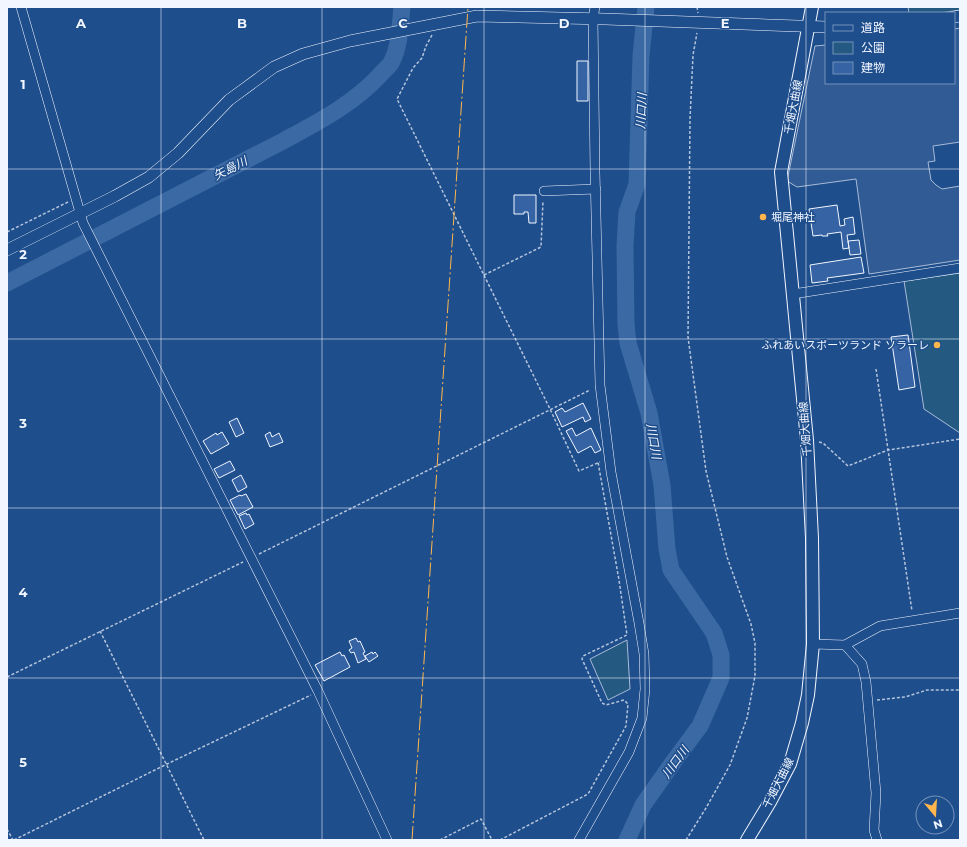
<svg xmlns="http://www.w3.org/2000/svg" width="967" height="847" font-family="Montserrat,'Noto Sans JP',sans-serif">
	<rect width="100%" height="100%" fill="#1f4e8c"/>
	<path fill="#245a82" stroke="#a8bbd7" d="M908,7H960V10L940,13H909Z
		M960,273V433L924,409L904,281Z
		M627,640L630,689L608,700L590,659Z"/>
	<path fill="#305b95" stroke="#a8bbd7" d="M960,28V142L933,146L935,161L928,162L931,180L936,185L942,189L960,186V260L869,274L856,179L797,187L787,181L815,46L826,45V83H954V29Z"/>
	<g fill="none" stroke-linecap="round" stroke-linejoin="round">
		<path stroke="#3b69a3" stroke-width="17" d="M7,283L285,140C320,121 353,104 380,75C384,70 390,66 392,61C400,45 400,25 402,7
			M627,840L643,805L674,761L700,726L721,678V655L714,633L671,570L667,549L662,485L649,413L628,343L626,324L625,246L627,212L637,184L641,56L646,7"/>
	</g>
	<path fill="#3563a3" stroke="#f2f6ff" d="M577,61H588V101H577Z
		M514,195H536V223H529L528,212H524V214H514Z
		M837,205L840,226L845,225L844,219L853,217L855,234L847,235L849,248L843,249L841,232L827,234L828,236H822V235L813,236L809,209Z
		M859,240L861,254L850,255L848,241Z
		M861,257L864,273L827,278L828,281L812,283L810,265Z
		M908,335L915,387L899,390L891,337Z
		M583,403L591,419L585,422L583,417L562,427L555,412L562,408L565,412Z
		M237,418L244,433L236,437L229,422Z
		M572,428L576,436L591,428L601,450L595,453L591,446L578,453L566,431Z
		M222,432L229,444L211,454L203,441L216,433L217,435Z
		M270,432L272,437L279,433L283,442L270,447L265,435Z
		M230,461L235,470L219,478L214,469Z
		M241,475L247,487L238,492L232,480Z
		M246,494L253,507L238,515L230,500L240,495L241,496Z
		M246,513L247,515L249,514L254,524L245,529L239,516Z
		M356,638L358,642L360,641L365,652L363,653L366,659L358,663L354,652L351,653L349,650L352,648L349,641Z
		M340,652L342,656L344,655L350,667L324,681L315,665Z
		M372,652L373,654L375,652L378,656L369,662L365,656Z"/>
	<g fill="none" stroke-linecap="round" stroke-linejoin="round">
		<g stroke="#f2f6ff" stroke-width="10">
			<path id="minor" d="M21,7L83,223L318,691L387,840
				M544,191L596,189
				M793,294L960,268
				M813,644L845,645L880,626L960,613
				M845,645L862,664L866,682L876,793L874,830L877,840
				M579,840L629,752L642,718L645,689L644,654L639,623L611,472L600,385L595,172L593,18L595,7"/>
		</g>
		<g stroke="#f2f6ff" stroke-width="12">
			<path id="tertiary" d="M954,17L960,16
				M7,250L115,196L149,177L178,153L229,100L274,67L303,54L350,41L477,16L605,19L826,27"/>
		</g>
		<g stroke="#f2f6ff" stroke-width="14">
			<path id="secondary" d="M747,840L770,802L790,764L802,723L808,695L813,644L812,538L807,440L781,172L812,7"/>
		</g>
		<path stroke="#b3c4dc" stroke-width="1.5" stroke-dasharray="3 2" stroke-linecap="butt" d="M697,7L698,13
			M432,35L426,46L422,58L413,68L397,99L550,409L579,471L600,462
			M7,232L68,202
			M484,275L541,247L543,201
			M876,369L912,611
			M819,442L823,443L848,466L888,450L960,439
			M259,554L590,390
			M100,631L204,840
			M7,677L243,562
			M877,700L905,697L927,690H960
			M7,829L13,840
			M14,840L167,764L311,695
			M440,840L481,819L492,840
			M500,840L588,794L626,726L628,704L624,700L606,705L602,703L582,659L583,656L627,635L619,580L598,462
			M686,840L706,808L730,765L747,718L755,676V643L751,624L727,557L706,471L688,337L690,119L693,55L697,33"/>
		<use href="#minor" stroke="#1f4e8c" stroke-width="9"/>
		<use href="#tertiary" stroke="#1f4e8c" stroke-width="11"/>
		<use href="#secondary" stroke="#1f4e8c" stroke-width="12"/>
		<path stroke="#ffb74d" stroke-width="1" stroke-dasharray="14 3 2 3" stroke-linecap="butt" d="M412,840L468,7"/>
	</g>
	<path fill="none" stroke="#f2f6ff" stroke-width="1" stroke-opacity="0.55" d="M161,7V840M322,7V840M484,7V840M645,7V840M806,7V840M7,169H960M7,339H960M7,508H960M7,678H960"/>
	<g fill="#ffb74d" stroke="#1f4e8c" stroke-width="1.5">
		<circle cx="763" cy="217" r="4"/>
		<circle cx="937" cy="345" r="4"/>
	</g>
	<g text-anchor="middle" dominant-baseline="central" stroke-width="3" stroke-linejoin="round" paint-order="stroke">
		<g font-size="11" fill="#f2f6ff" stroke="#1f4e8c">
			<text transform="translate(793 107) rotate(-79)">千畑大曲線</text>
			<text transform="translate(805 429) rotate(-94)">千畑大曲線</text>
			<text transform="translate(778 783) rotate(-63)">千畑大曲線</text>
		</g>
		<g font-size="11" fill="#f2f6ff" stroke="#1f4e8c" text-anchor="start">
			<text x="771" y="217">堀尾神社</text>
			<text x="929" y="345" text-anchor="end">ふれあいスポーツランド ソラーレ</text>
		</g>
		<g font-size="12" font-style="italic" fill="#f2f6ff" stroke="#1f4e8c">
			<text transform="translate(641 111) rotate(-87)">川口川</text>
			<text transform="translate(230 168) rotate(-27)">矢島川</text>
			<text transform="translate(654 441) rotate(80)">川口川</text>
			<text transform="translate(675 762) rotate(-54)">川口川</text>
		</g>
	</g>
	<g font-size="13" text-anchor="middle" font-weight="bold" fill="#f2f6ff" stroke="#1f4e8c" stroke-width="3" stroke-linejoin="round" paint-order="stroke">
		<text x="81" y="28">A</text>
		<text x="242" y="28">B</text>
		<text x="403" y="28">C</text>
		<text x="564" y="28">D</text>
		<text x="725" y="28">E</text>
		<text x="23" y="89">1</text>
		<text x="23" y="259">2</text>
		<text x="23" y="428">3</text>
		<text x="23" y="597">4</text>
		<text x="23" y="767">5</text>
	</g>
	<rect width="967" height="847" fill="none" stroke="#f2f6ff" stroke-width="16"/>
	<rect x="825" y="12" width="130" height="72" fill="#1f4e8c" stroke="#7391ba"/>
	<rect x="833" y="25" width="20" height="6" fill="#1f4e8c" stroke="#7391ba"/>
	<text x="861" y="32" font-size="12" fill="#f2f6ff">道路</text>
	<rect x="833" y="42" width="20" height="12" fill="#245a82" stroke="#7391ba"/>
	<text x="861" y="52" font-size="12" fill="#f2f6ff">公園</text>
	<rect x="833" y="62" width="20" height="12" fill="#3563a3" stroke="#7391ba"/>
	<text x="861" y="72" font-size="12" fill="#f2f6ff">建物</text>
	<g transform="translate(935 815) rotate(162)"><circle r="19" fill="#1f4e8c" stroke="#7391ba"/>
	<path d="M0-3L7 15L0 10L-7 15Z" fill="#ffb74d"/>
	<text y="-6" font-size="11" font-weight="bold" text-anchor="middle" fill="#f2f6ff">N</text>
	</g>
</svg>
